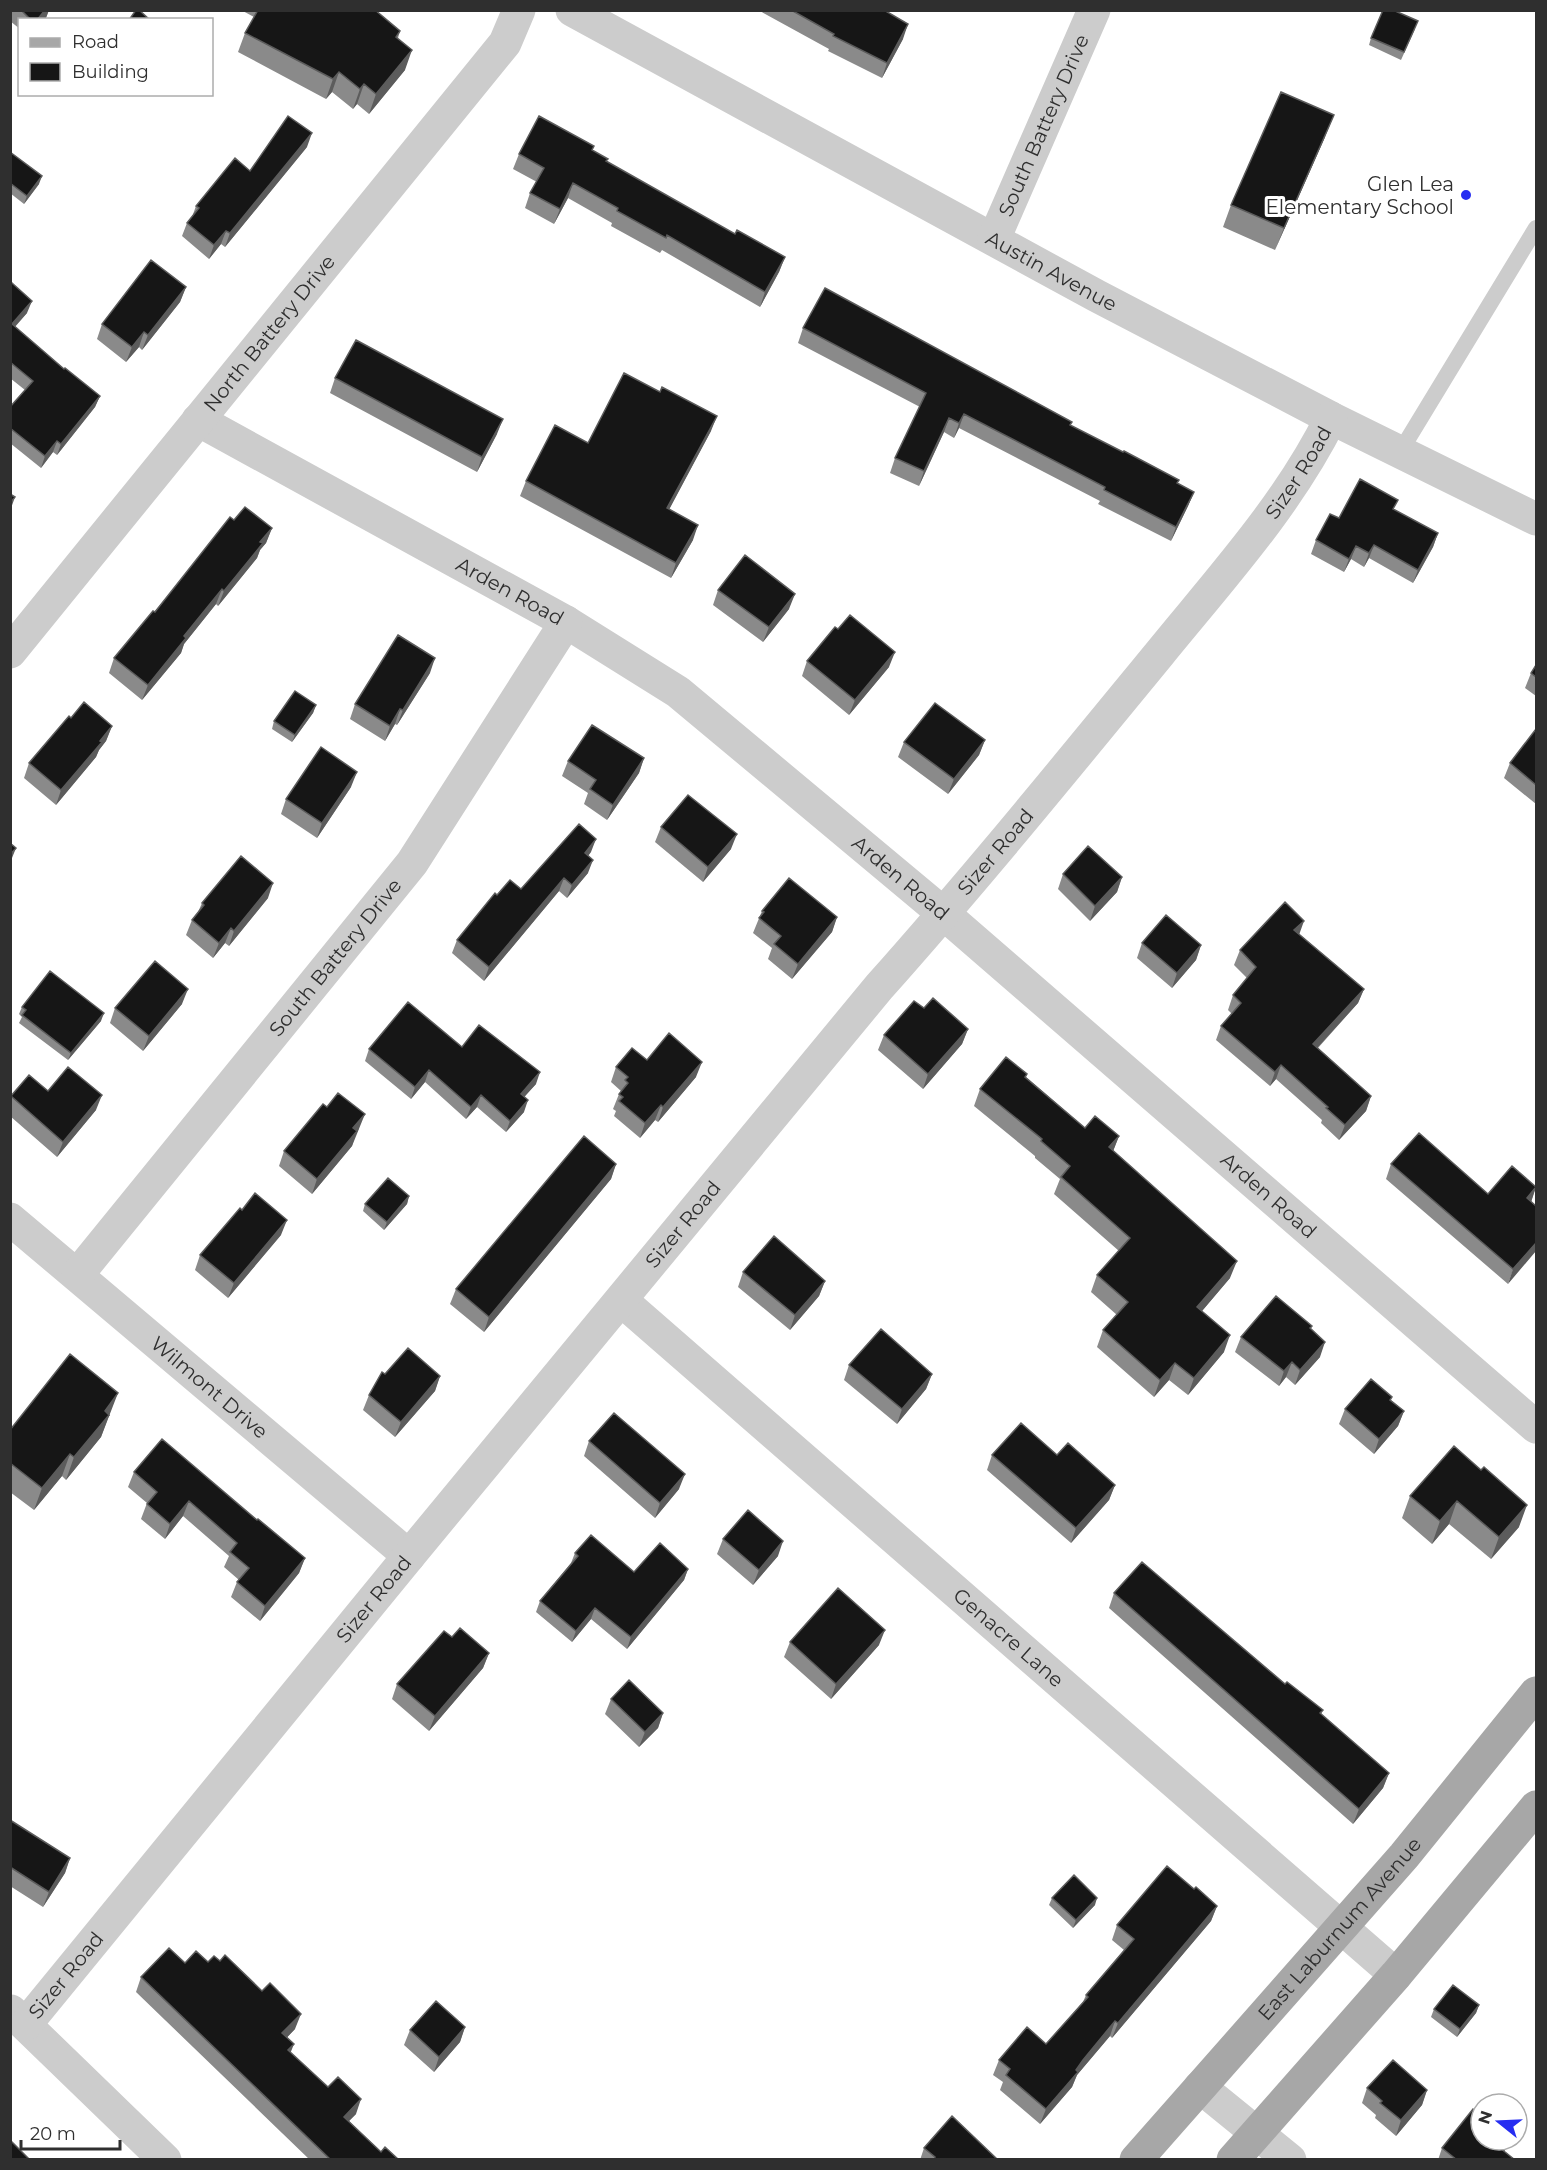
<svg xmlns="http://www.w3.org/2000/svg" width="1547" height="2170" font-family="Montserrat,sans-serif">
	<rect width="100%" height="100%" fill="#fff"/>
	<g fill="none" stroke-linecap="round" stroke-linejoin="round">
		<path stroke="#ccc" stroke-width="16" d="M1400,452L1536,228"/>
		<g stroke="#ccc" stroke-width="33">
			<path id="s1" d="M572,10L1097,296L1331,418L1536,519"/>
			<path id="s2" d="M994,239L1094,10"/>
			<path id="s3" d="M198,420L566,622L678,692L944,914L1536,1427"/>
			<path id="s4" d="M10,652L505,43L519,10"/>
			<path id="s5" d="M10,1219L409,1556"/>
			<path id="s6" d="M78,1274L412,863L566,622"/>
			<path id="s7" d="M621,1300L1396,1975"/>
			<path d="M11,2011L165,2160"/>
			<path id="s8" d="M26,2024L409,1556L879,987C976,878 1068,765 1160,653C1221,578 1288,505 1331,418"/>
			<path d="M1200,2087L1290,2160"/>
		</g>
		<g stroke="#a7a7a7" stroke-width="33">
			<path id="s9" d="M1136,2160L1404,1856L1536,1693"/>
			<path d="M1233,2160L1396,1975L1536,1807"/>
		</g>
	</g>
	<path fill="#8a8a8a" d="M10,10H49L45,20H20V29L10,21Z
		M241,10H375L400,31L398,38L405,70L369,114L357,104L353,109L332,92L326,99L238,52L245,33L254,17Z
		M758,10H884L903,39L882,78L828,51L829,49Z
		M1415,29L1401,60L1369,45L1371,38Z
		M1325,137L1275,250L1223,227L1231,205Z
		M307,147L225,247L221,244L209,259L182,236L187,223L192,217L196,206L250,171Z
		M593,150L607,162L735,234L785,257L779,272L760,307L662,250L660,253L611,226L612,223L568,198L554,224L525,208L530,193L537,182L513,169L519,154Z
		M10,152L39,184L24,204L10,193Z
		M10,284L27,313L15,327L64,369L100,396L95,407L57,455L53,452L41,468L10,443V407L25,390L10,378Z
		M186,287L180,302L142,350L139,347L126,362L97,339L102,324Z
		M803,328L1071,426L1194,492L1188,506L1171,541L1098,504L1100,501L959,428L954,438L944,432L919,486L890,473L895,458L920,407L798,343Z
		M335,378L497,434L477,472L330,393Z
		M711,431L669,509L693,540L671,578L520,496L526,481L588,443Z
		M1395,510L1438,533L1433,547L1413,583L1369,558L1364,567L1351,559L1344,572L1311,554L1316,540L1339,518Z
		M234,520L272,528L266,543L260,550L257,558L218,606L216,604L184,644L181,653L142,700L109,673L114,658Z
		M718,590L789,609L763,642L713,605Z
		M838,629L889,667L849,715L802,676L807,661Z
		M1536,665V696L1525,688L1531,673Z
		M430,673L397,725L395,724L385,741L350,719L355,704Z
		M316,705L313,713L292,742L272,729L274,721Z
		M112,726L106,741L99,750L96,757L56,805L24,778L29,763Z
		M1536,729V804L1504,778L1510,763Z
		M985,740L979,755L948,794L898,757L904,742Z
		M644,758L639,773L607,820L584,804L588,793L562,776L568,761Z
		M351,787L317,838L281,814L286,799Z
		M661,827L731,849L703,882L655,842Z
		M591,852L588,856V873L567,898L559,891L484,981L452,953L457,940L521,889Z
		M1063,874L1122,877L1117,892L1090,921L1058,889Z
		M268,898L229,946L225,943L213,958L186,935L192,920L198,912L202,903Z
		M762,911L837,917L832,932L792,979L768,959L772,948L753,933Z
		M1299,934L1364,989L1358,1003L1318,1048L1371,1096L1366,1111L1339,1140L1321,1123L1322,1120L1276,1079L1270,1086L1216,1040L1221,1026L1232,1014L1228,1010L1233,995L1247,978L1234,965L1240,950Z
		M1142,943L1201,945L1196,960L1172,988L1137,958Z
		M182,1004L143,1051L110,1023L115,1008Z
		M22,1007L101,1021L68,1060L19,1023L22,1017L19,1014Z
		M924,1008L968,1029L962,1044L923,1089L878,1050L884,1035Z
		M462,1047L536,1084L524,1097V1112L506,1132L477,1107L466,1119L425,1082L411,1099L365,1061L369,1049Z
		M647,1060L696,1077L658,1122L655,1120L640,1138L614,1116L616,1111L613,1109L619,1094L621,1091L611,1082L616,1067Z
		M1027,1074L1026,1077L1085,1128L1119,1136L1113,1151L1230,1278L1202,1311L1224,1352L1188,1395L1169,1380L1154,1397L1097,1347L1103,1330L1117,1315L1091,1292L1097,1275L1119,1251L1054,1194L1060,1179L1035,1158V1156L974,1106L980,1089Z
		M48,1091L96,1110L57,1157L10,1116L11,1096Z
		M359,1129L356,1133L352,1146L312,1194L279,1166L284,1151Z
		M616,1164L611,1179L484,1332L450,1304L456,1289Z
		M1391,1164L1488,1194L1536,1187L1531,1202L1536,1206L1508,1284L1386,1179Z
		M409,1196L407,1204L384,1230L363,1211L365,1204Z
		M281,1235L228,1298L195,1270L200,1255Z
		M743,1272L825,1281L819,1296L790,1330L738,1287Z
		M1312,1326L1311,1329L1320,1357L1295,1385L1286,1377L1279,1386L1235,1352L1241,1337Z
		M849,1365L932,1374L926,1389L897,1424L844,1380Z
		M385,1374L440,1376L435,1391L395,1437L363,1410L369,1395Z
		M1391,1400L1404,1411L1398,1426L1374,1454L1339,1424L1345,1409Z
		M110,1415L108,1418L101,1437L66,1480L62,1476L34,1510L10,1492V1430Z
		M589,1441L679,1489L655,1518L584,1456Z
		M992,1455H1057L1115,1485L1109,1500L1071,1543L987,1470Z
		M1481,1470L1519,1527L1491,1559L1449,1524L1432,1544L1402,1518L1410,1496Z
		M134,1472L257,1520L305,1558L299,1573L260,1621L231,1597L237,1582L239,1580L224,1567L229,1556L183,1516L165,1539L141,1519L147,1503L128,1487Z
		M723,1539L778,1556L753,1585L717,1554Z
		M575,1553L634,1572L688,1569L684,1580L627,1649L591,1619L572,1642L536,1612L540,1601L571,1563Z
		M1114,1593L1285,1684L1323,1710L1321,1715L1389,1773L1383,1788L1353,1824L1109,1608Z
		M452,1637L489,1653L483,1668L429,1731L392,1699L397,1684Z
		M790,1642L879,1645L831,1699L784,1657Z
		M611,1699L663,1713L658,1728L639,1747L605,1714Z
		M10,1820L70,1858L65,1873L43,1907L10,1886Z
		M1194,1889L1217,1906L1211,1921L1112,2038L1110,2036L1077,2075L1072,2087L1040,2124L1000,2090L1003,2082L993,2075L999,2060L1046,2044L1083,2002L1086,1995L1124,1950L1112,1940L1117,1925Z
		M1052,1898L1095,1905L1073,1928L1049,1905Z
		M208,1962L295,2029L287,2037L291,2053L356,2114L349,2121L381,2152L399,2160H310L136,1992L141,1977L185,1963Z
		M1479,2005L1476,2013L1457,2037L1431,2017L1434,2009Z
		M465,2027L460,2042L434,2072L404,2045L410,2030Z
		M1367,2088L1427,2090L1422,2105L1396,2136L1375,2118L1376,2115L1362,2103Z
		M1481,2140H1508L1504,2151L1515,2160H1438L1442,2148Z
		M924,2148L998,2160H920Z"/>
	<path fill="#5c5c5c" d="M45,10H49L46,18L45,20H37Z
		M908,24L903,39L882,78L887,63Z
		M412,50L405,70L369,114L376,94Z
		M339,72L332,92L326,99L333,79Z
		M364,84L357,104L353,109L360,89Z
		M1334,115L1325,137L1275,250L1284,228Z
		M312,133L307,147L225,247L230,233Z
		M42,176L39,184L24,204L27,196Z
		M573,183L568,198L554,224L560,209Z
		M226,231L221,244L209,259L214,245Z
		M785,257L779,272L760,307L765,292Z
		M186,287L180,302L142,350L148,335Z
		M32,301L27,313L10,332L12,324Z
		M144,332L139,347L126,362L132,347Z
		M100,396L95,407L57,455L61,444Z
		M964,414L959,428L954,438L959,423Z
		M717,416L711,431L662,523L667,508Z
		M949,418L944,432L919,486L924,471Z
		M503,419L497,434L477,472L482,457Z
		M57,441L53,452L41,468L45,456Z
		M1194,492L1188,506L1171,541L1176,527Z
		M15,497L10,511V503Z
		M698,525L693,540L671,578L676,563Z
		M272,528L266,543L260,550L257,558L218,606L224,591L260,542Z
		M1438,533L1433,547L1413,583L1418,570Z
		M1374,545L1369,558L1364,567L1369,553Z
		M1356,546L1351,559L1344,572L1349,559Z
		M222,589L216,604L184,644L181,653L142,700L148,685L184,636Z
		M795,594L789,609L763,642L769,627Z
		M895,652L889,667L849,715L855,700Z
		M435,658L430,673L397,725L403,710Z
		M316,705L313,713L292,742L295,735Z
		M400,709L395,724L385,741L390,726Z
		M112,726L106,741L99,750L96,757L56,805L61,790Z
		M985,740L979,755L948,794L954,779Z
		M644,758L639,773L607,820L613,805Z
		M357,772L351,787L317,838L322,823Z
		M737,834L731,849L703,882L708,867Z
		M596,839L591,852L580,866L585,853Z
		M16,848L10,863V855Z
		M593,860L588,873L567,898L572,885Z
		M1122,877L1117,892L1090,921L1095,906Z
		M564,878L559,891L484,981L489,967Z
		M273,883L268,898L229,946L234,931Z
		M837,917L832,932L792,979L798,964Z
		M1304,921L1299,935L1294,930Z
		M231,928L225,943L213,958L219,943Z
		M1201,945L1196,960L1172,988L1177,973Z
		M188,989L182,1004L143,1051L149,1036Z
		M1364,989L1358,1003L1308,1058L1313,1044Z
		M104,1013L101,1021L68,1060L71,1053Z
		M968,1029L962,1044L923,1089L928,1074Z
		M702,1062L696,1077L658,1122L663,1107Z
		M1281,1065L1276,1079L1270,1086L1275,1072Z
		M429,1070L425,1082L411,1099L415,1087Z
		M540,1072L536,1084L517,1105L521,1094Z
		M102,1095L96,1110L57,1157L63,1142Z
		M481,1095L477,1107L466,1119L471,1107Z
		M1371,1096L1366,1111L1339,1140L1345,1125Z
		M528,1100L524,1112L506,1132L510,1121Z
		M661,1105L655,1120L640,1138L645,1123Z
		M365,1114L352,1146L312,1194L317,1179L353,1128Z
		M1119,1136L1112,1154L1109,1147Z
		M616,1164L611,1179L484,1332L489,1317Z
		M1536,1187L1531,1202L1527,1198Z
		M409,1196L407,1204L384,1230L387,1222Z
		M287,1220L281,1235L228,1298L234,1283Z
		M1536,1243V1251L1508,1284L1513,1269Z
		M1237,1261L1230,1278L1191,1324L1197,1307Z
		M825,1281L819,1296L790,1330L795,1315Z
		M1230,1335L1224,1352L1188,1395L1194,1378Z
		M1325,1342L1320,1357L1295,1385L1300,1370Z
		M1292,1362L1286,1377L1279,1386L1284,1371Z
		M1175,1363L1169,1380L1154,1397L1160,1380Z
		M932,1374L926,1389L897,1424L902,1409Z
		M440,1376L435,1391L395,1437L401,1422Z
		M118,1393L101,1437L66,1480L74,1457L105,1411Z
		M1404,1411L1398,1426L1374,1454L1379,1439Z
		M70,1454L62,1476L34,1510L42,1488Z
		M685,1474L679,1489L655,1518L660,1503Z
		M1115,1485L1109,1500L1071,1543L1076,1528Z
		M189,1501L183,1516L165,1539L170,1524Z
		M1457,1501L1449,1524L1432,1544L1440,1521Z
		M1527,1505L1519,1527L1491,1559L1499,1537Z
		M783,1541L778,1556L753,1585L759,1570Z
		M305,1558L299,1573L260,1621L265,1606Z
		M688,1569L684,1580L627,1649L631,1637Z
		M595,1608L591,1619L572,1642L576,1631Z
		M885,1630L879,1645L831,1699L836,1684Z
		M489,1653L483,1668L429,1731L435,1716Z
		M663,1713L658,1728L639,1747L645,1732Z
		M1389,1773L1383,1788L1353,1824L1359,1809Z
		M70,1858L65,1873L43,1907L49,1892Z
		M1097,1898L1095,1905L1073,1928L1076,1920Z
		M1217,1906L1211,1921L1112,2038L1118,2023Z
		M1479,2005L1476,2013L1457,2037L1460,2029Z
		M301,2014L295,2029L277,2048L282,2033Z
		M1115,2021L1110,2036L1077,2075L1072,2087L1040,2124L1046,2109L1076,2070L1083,2060Z
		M465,2027L460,2042L434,2072L439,2057Z
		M294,2044L288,2059V2050Z
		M1427,2090L1422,2105L1396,2136L1401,2120Z
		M361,2099L356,2114L338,2132L344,2117Z
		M1507,2140H1508L1504,2153L1500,2148Z"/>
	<path fill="#161616" stroke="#5c5c5c" stroke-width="1.5" d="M21,10H45L37,20H31Z
		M136,10H139L150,20H129Z
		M258,10H375L400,31L396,37L412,50L376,94L364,84L360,89L339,72L333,79L245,33Z
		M791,10H884L908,24L887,63L833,36L834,34Z
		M1383,10H1393L1418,21L1404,52L1371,38Z
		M1281,92L1334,115L1284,228L1231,205Z
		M288,116L312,133L230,233L226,231L214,245L187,223L199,208L196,206L235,158L250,171Z
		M539,116L594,146L592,150L608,159L606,161L735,234L737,230L785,257L765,292L667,235L666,238L617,211L618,208L573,183L560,209L530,193L544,168L519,154Z
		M10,152L42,176L27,196L10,183Z
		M151,260L186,287L148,335L144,332L132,347L102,324Z
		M12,283L32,301L12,324L64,369L65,368L100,396L61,444L57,441L45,456L10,428V407L33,381L10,362V284Z
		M825,288L1072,422L1070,425L1123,452L1124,451L1179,480L1177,483L1194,492L1176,527L1104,490L1105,487L964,414L959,423L949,418L924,471L895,458L926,393L803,328Z
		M356,340L503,419L482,457L335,378Z
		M624,373L660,392L662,387L717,416L667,508L698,525L676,563L526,481L555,425L588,443Z
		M1360,479L1398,500L1393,509L1438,533L1418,570L1374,545L1369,553L1356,546L1349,559L1316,540L1330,514L1339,518Z
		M10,494L15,497L10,503Z
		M245,507L272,528L260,542L263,543L224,591L222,589L184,636L186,638L148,685L114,658L153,611L155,612L230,517L234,520Z
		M745,555L795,594L769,627L718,590Z
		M850,615L895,652L855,700L807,661L835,627L838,629Z
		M398,635L435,658L403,710L400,709L390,726L355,704Z
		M1536,665V677L1531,673Z
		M295,691L316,705L295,735L274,721Z
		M84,702L112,726L100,741L102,742L61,790L29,763L69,716L71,718Z
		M935,703L985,740L954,779L904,742Z
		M592,725L644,758L613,805L590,789L596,780L568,761Z
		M1536,729V785L1510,763Z
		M321,747L357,772L322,823L286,799Z
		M688,795L737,834L708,867L661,827Z
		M579,824L596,839L585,853L593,860L572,885L564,878L489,967L457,940L495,893L497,895L510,880L521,889Z
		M10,843L16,848L10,855Z
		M1088,846L1122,877L1095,906L1063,874Z
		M241,856L273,883L234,931L231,928L219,943L192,920L204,905L202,903Z
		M789,878L837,917L798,964L774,944L781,936L759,918L764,912L762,911Z
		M1285,902L1304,921L1294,930L1364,989L1313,1044L1371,1096L1345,1125L1326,1108L1328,1107L1281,1065L1275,1072L1221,1026L1241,1003L1233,995L1256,967L1240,950Z
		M1166,915L1201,945L1177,973L1142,943Z
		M155,961L188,989L149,1036L115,1008Z
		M50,971L104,1013L71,1053L22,1015L26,1010L22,1007Z
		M933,998L968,1029L928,1074L884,1035L914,1001L924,1008Z
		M408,1002L462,1047L479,1025L540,1072L521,1094L528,1100L510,1121L481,1095L471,1107L429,1070L415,1087L369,1049Z
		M669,1033L702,1062L663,1107L661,1105L645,1123L619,1101L623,1097L619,1094L628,1083L625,1080L628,1077L616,1067L632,1048L647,1060Z
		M1006,1057L1027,1074L1025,1077L1085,1128L1095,1116L1119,1136L1109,1147L1237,1261L1197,1307L1230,1335L1194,1378L1175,1363L1160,1380L1103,1330L1128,1302L1097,1275L1130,1238L1061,1177L1070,1166L1041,1141L1042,1139L980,1089Z
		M68,1067L102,1095L63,1142L11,1096L29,1075L48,1091Z
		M338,1093L365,1114L353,1128L357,1131L317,1179L284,1151L323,1104L327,1107Z
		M1419,1133L1488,1194L1512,1166L1536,1187L1527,1198L1536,1206V1243L1513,1269L1391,1164Z
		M584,1136L616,1164L489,1317L456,1289Z
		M388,1178L409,1196L387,1222L365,1204Z
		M255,1193L287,1220L234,1283L200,1255L240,1208L242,1210Z
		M774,1236L825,1281L795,1315L743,1272Z
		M1276,1296L1312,1326L1310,1328L1325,1342L1300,1370L1292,1362L1284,1371L1241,1337Z
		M881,1329L932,1374L902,1409L849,1365Z
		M408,1348L440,1376L401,1422L369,1395L382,1372L385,1374Z
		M70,1354L118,1393L105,1411L109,1415L74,1457L70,1454L42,1488L10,1463V1430Z
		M1371,1379L1392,1397L1390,1400L1404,1411L1379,1439L1345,1409Z
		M614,1413L685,1474L660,1503L589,1441Z
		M1021,1423L1057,1455L1068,1443L1115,1485L1076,1528L992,1455Z
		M162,1439L257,1520L258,1519L305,1558L265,1606L237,1582L249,1568L230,1552L237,1543L189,1501L170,1524L147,1504L157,1492L134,1472Z
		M1454,1446L1481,1470L1484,1467L1527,1505L1499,1537L1457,1501L1440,1521L1410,1496Z
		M748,1510L783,1541L759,1570L723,1539Z
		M591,1535L634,1572L660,1543L688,1569L631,1637L595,1608L576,1631L540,1601L578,1556L575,1553Z
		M1142,1562L1285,1684L1287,1682L1323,1710L1320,1713L1389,1773L1359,1809L1114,1593Z
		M838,1588L885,1630L836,1684L790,1642Z
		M460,1628L489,1653L435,1716L397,1684L444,1631L452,1637Z
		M629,1680L663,1713L645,1732L611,1699Z
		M10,1820L70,1858L49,1892L10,1867Z
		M1167,1866L1194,1889L1196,1887L1217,1906L1118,2023L1115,2021L1083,2060L1076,2070L1078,2072L1046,2109L1006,2075L1010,2069L999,2060L1027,2027L1046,2044L1088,1997L1086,1995L1134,1939L1117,1925Z
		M1074,1875L1097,1898L1076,1920L1052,1898Z
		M169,1948L185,1963L196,1951L208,1962L214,1956L220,1961L225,1955L262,1991L270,1983L301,2014L282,2033L294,2044L288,2050L328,2087L338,2077L361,2099L344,2117L381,2152L385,2147L399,2160H331L141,1977Z
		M1453,1985L1479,2005L1460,2029L1434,2009Z
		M436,2001L465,2027L439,2057L410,2030Z
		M1393,2060L1427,2090L1401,2120L1380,2103L1382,2101L1367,2088Z
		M1473,2109L1481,2115V2140H1507L1500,2148L1515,2160H1457L1442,2148Z
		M952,2116L998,2160H934L935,2157L924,2148Z
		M10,2140L30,2160H10Z"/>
	<circle fill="#262df1" stroke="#fff" stroke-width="2" cx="1466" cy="195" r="6"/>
	<g text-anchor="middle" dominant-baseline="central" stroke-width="6" stroke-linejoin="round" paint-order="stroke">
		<g font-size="20" fill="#2f2f2f" stroke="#fff">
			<text stroke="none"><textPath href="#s2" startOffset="124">South Battery Drive</textPath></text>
			<text stroke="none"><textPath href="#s1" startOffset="546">Austin Avenue</textPath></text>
			<text stroke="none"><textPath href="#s4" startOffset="411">North Battery Drive</textPath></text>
			<text stroke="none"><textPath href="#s8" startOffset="2007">Sizer Road</textPath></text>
			<text stroke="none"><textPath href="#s3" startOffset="356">Arden Road</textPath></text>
			<text stroke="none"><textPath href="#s8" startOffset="1521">Sizer Road</textPath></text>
			<text stroke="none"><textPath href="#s3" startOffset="842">Arden Road</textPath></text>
			<text stroke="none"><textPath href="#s6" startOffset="408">South Battery Drive</textPath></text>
			<text stroke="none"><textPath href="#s3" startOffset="1328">Arden Road</textPath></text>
			<text stroke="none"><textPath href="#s8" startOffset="1035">Sizer Road</textPath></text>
			<text stroke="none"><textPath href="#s5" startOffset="261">Wilmont Drive</textPath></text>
			<text stroke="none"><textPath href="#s8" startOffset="549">Sizer Road</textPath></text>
			<text stroke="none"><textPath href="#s7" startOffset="514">Genacre Lane</textPath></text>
			<text stroke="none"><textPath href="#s9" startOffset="308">East Laburnum Avenue</textPath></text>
			<text stroke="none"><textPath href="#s8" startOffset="63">Sizer Road</textPath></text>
		</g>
		<g font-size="20" fill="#2f2f2f" stroke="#fff" text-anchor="end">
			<text x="1454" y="184">Glen Lea<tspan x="1454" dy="23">Elementary School</tspan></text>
		</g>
	</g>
	<rect width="1547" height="2170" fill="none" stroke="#2f2f2f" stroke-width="24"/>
	<rect x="18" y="18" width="195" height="78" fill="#ffffff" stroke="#acacac" stroke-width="1.5"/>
	<rect x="30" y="38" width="30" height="9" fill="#a7a7a7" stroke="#acacac" stroke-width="1.5"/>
	<text x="72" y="48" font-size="18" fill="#2f2f2f">Road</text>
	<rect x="30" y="63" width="30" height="18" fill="#161616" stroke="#acacac" stroke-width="1.5"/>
	<text x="72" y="78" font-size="18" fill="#2f2f2f">Building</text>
	<g transform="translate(1499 2122) rotate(288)"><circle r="28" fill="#ffffff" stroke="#acacac" stroke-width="1.5"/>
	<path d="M0-4.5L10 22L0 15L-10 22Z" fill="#262df1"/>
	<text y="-9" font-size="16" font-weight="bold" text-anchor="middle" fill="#2f2f2f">N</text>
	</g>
	<path d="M21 2140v9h99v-9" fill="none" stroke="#2f2f2f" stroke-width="3"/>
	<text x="30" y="2140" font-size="18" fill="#2f2f2f" stroke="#ffffff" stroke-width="4.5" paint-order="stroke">20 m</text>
</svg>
